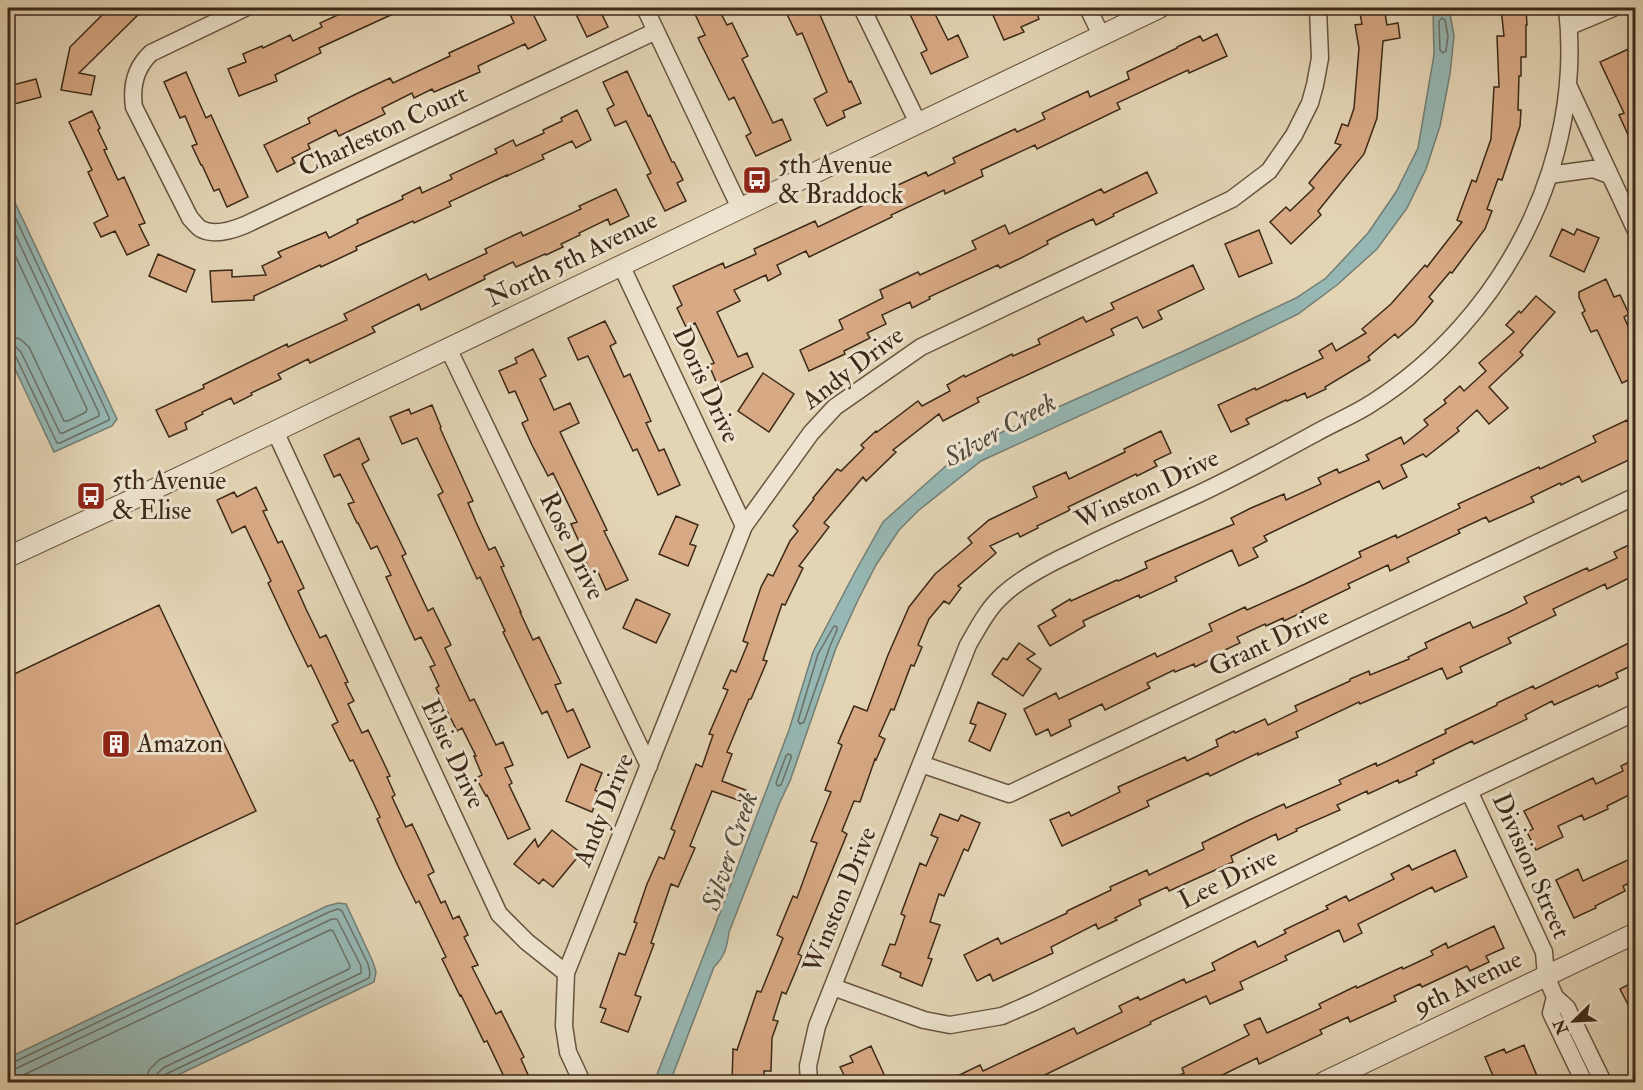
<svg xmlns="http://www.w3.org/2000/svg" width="1643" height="1090" font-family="'IM FELL Double Pica',serif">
	<rect width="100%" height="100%" fill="#e3d4b4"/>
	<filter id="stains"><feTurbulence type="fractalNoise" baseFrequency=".00333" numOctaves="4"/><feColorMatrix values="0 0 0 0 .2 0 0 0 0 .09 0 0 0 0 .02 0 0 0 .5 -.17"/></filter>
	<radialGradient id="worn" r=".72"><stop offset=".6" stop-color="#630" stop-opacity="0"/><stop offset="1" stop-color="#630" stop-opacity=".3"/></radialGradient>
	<path fill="#96b7b3" stroke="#727e75" stroke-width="1.5" d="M1433,8H1449L1454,36L1450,74L1440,126L1426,169L1407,208L1377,249L1337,285L1298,314L1245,340L981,461L919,510L899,530L876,565L858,600L836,648L790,781L780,802L729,932C727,947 725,956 714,967L670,1082H654L712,934L789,730L813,652L855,572L883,522L948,464L991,437L1186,350L1296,298L1326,278L1368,233L1396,192L1418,148L1434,55Z
		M8,188L117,419L112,426L54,452L8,354Z
		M338,903L346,904L373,962L376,972L374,982L163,1082H8V1058L327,906Z"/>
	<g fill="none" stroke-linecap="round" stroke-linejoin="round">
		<path stroke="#6a7066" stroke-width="1.5" d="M1442,18L1445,20L1448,36L1446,51L1443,53L1440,50L1439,21Z
			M8,202L109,417V420L60,443H57L16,357L12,354L8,353
			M8,219L99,413V416L63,433H60L21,352L16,347L8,345
			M8,240L87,409L86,412L68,421H64L29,347L20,339L8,336
			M834,626L837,627V630L830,646L804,722L800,724L798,721L818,654Z
			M788,754L791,755V758L781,785L778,786L776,783L786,756Z
			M8,1063H12L329,912L338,909L342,911L368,964L370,973L369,978L166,1074L163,1078V1082
			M8,1071L15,1069L332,919H337L361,966V973L163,1068L157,1074L155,1082
			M8,1080L19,1077L330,930L333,931L350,966L349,969L159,1060L149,1070L146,1082"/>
	</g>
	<path fill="#d7a984" stroke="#3d2918" stroke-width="1.5" d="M109,8H145L79,73L95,76L91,95L61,90L70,47Z
		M353,8H406L319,48L321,53L275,75L277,81L239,96L228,69L246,62L243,54L262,46L263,48L290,35L293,41L322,27L320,23Z
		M507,8H530L546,40L528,49L525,44L478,66L480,72L434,92L432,89L414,98L412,93L382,108L385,114L339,136L336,130L308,144L310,149L292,158L295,163L277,172L264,145L310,123L308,118L354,95L390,78L393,83L450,56L449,53L514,23Z
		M573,8H599L608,27L587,37Z
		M692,8H718L727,25L732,23L748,56L742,59L773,123L782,119L791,140L756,156L746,136L751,133L734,97L729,100L698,38L705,35Z
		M784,8H817L849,82L851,81L861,103L843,111L845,117L827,126L814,99L827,92L802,33L797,35Z
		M907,8H932L948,40L958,35L968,57L931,74L921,53L927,50Z
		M1005,8H1035L1039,19L1021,27L1024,32L1004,40L992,13Z
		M1359,8H1384L1387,25L1398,23L1400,38L1383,41L1377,118L1364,154L1318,211L1321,215L1291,244L1270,222L1286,207L1290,211L1314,188L1309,183L1341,145L1335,143L1342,124L1348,126L1354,108L1359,48L1355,25L1362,24Z
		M1501,8H1526L1527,25H1526V57H1521V76H1519L1518,110H1521L1520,126L1502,180L1498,179L1487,209L1492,211L1485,229L1452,273L1450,272L1429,297L1433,301L1414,324L1398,338L1395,334L1368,357L1370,360L1325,387L1326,389L1307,398L1305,393L1287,401L1286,400L1246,419L1249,424L1231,432L1218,405L1255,388L1256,390L1323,358L1319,351L1332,343L1336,351L1366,333L1362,329L1391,304L1425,265L1427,267L1462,222L1457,220L1472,180L1476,182L1491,139L1494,87H1499L1497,36H1504Z
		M1217,34L1227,56L1189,73L1188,70L1117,103L1120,109L1037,149L1035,145L981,170L983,176L945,194L944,190L891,215L892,217L809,257L806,251L777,265L781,274L768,281L766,275L734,290L740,301L717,312L738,357L747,353L753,367L717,384L709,365L714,363L695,323L686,327L677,308L682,305L673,286L723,263L725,268L756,254L754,249L815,221L818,227L864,205L861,200L880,191L881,193L926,172L928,176L955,163L953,158L1015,129L1017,132L1045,119L1042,113L1069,100L1088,91L1090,97L1129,79L1127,72L1177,48V47L1200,36L1203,41Z
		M1635,46V150L1619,115L1624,113L1600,62Z
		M627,71L648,116L650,115L672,162H674L683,180L677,183L686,201L665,211L647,175L651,173L626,121L615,126L607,109L614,105L603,82Z
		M186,72L206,118L211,115L248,197L227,207L219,189L214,191L202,165H201L192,146L197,144L185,116L180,118L164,82Z
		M36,79L41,97L14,104L9,86Z
		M577,110L591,140L576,148L572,141L542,155L544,159L507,176V175L449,202L451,206L414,223L413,221L356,247L357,250L321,267L320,265L254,296V300L212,302L210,271L232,270V277L266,275L262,266L281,257L278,252L326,232L329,238L358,223L357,220L403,199L402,196L420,187L422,193L452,179L450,175L497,153L495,149L513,140L516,146L544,133L543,130L562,121L561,118Z
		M92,111L100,128L98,130L107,149L104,150L118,180L124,177L145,223L139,225L149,245L127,255L115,231L101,237L94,223L108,216L88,172L92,170L69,122Z
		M1147,172L1157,193L1113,214L1114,216L1096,225L1093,219L1065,232L1047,241L1048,244L1021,258L1000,268L998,265L929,297L930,299L912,308L910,302L882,315L886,324L867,333L870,338L844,351L845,354L809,371L800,350L843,329L839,320L883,298L880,290L918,272L920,275L976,249L972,241L1005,225L1009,234L1101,189L1104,193Z
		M616,189L629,216L610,225L608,219L579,233L580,235L561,244L563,247L546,255L545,254L516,267L513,262L484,276L485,279L421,310L419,304L390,318L372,327L375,332L310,363L308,359L278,374L281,379L251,393L252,395L234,404L231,398L202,412L203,414L185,423L187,429L169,437L156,410L204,388L203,385L287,344L288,347L347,320L344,314L426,274L429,280L487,253L485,249L521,232L523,236L581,209L579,206Z
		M1562,229L1574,235L1577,229L1599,238L1584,272L1550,256Z
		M1259,230L1272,263L1239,277L1225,244Z
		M158,254L195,270L186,292L149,276Z
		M1193,265L1204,289L1158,311L1162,319L1143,328L1137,317L1111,329L1114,335L977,398L979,402L943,421L939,414L893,450L896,452L866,481L863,477L824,523L829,527L799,566L803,568L785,605L782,604L763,660L767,661L751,699H749L727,752L732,754L722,781L748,791L744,802L712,791L690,846L695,848L678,887L671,884L651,943L654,944L635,995L641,997L628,1032L601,1022L606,1009L600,1007L619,953L625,955L637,923L634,922L647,884L659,857L664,859L675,831L671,829L696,764L702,767L713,735L709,734L728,690L723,688L731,670L736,672L748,643L743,641L761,587L768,574L773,576L790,541L798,531L793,526L814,499L813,498L837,469L841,471L864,448L861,445L876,431L877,432L918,401L922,406L950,391L947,385L964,375L965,377L1012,354L1013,356L1040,344L1038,339L1083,317L1086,322L1114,309L1111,303Z
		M1606,279L1614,297L1620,295L1629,314L1624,317L1635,342V377L1622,383L1597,330L1591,332L1582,313L1585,311L1579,297V292Z
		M1536,296L1555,312L1520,352L1523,355L1489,387L1508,408L1489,424L1477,410L1457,428L1459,431L1426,457L1423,454L1401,465L1407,477L1383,489L1379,481L1264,536L1267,541L1253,548L1258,557L1239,566L1232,550L1175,577L1177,581L1140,598L1139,595L1083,621L1085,626L1050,646L1038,626L1056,616L1052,610L1070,599L1071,601L1117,580L1118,581L1147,568L1145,562L1234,524L1231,518L1251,508L1284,494L1286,500L1321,484L1318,478L1337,469L1339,473L1369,460L1366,455L1401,437L1404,444L1428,425L1424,420L1446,403L1444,400L1460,386L1464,391L1486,371L1479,363L1514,332L1506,325L1519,311L1521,313Z
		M605,321L616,343L610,346L624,377L630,374L651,421L646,423L659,451L664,449L680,485L658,495L637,449L633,451L588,356L578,360L568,338Z
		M533,349L546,376L540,379L554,410L570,403L579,423L560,432L607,530L604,531L628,580L606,590L598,572L592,575L583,556L585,555L571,524L577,522L553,473L548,476L532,445L522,423L528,420L515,391L509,393L499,371L517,363L515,358Z
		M763,373L794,394L769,432L738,411Z
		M432,405L441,427L440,428L473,501L468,503L476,522L489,550L495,547L504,566L501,567L521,612H520L533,640L539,637L561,683L555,685L567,712L573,709L590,747L568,758L547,711L542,714L503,632L505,631L480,577L477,579L460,542L438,495L443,492L417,438L402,444L390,417L409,409L411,414Z
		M1627,420L1635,438V449L1628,453L1631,459L1582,482L1579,476L1561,485L1560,483L1531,497L1534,502L1489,522L1486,517L1458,530L1460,533L1407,558L1409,562L1390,571L1388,565L1348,584L1350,588L1302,611L1303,612L1284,621L1283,618L1266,626L1265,624L1237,637L1240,643L1212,656L1213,658L1195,667L1194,664L1175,672L1174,670L1147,683L1150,688L1105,710L1102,704L1069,720L1071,726L1051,736L1048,729L1036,735L1024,709L1056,693L1059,699L1155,653L1157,657L1212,631L1209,624L1245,607L1247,610L1305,584L1361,557L1359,552L1396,535L1397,538L1460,508L1458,504L1539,467L1540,469L1596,442L1593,436Z
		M1161,431L1171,453L1154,461L1157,466L1137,476L1136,474L1068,507L1070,510L1037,526L1038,528L1020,537L1018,533L990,546L996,553L958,586L961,588L949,604L944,601L929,619L918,645L922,647L914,666L911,665L894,710L891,709L879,736L885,739L876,760L875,759L860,802L854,801L842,831L847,834L798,954L802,956L786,994L782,992L773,1020L778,1021L772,1038L771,1071H764V1083H732L733,1049L737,1050L757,991L761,992L783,938L777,935L793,896L797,898L817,843L811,841L831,792L825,790L842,745L838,743L854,706L867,711L888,655L909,607L935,574L972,543L968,538L989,520L1037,497L1033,487L1066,472L1069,479L1125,452L1124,449Z
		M359,438L369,460L362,464L406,554L402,556L428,611L433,608L451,645L445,648L470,701L474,699L496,745L503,742L513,765L505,768L512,783L509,785L530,829L508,839L487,795L486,796L476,778L482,775L474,756H476L462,728L457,731L436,688L439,686L430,667L435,665L421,637L415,640L402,612L386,577L391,575L377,546L371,549L358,523H357L348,504L354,502L340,474L334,477L324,455Z
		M256,487L267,510L263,511L278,543L282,541L304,588L298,591L306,609L320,638L326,635L348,682L345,683L354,701L348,704L362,733L368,730L381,757L390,776L387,777L395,795L392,797L406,827L412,824L421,843L434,872L428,875L441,903L445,901L453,919L459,916L468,935L464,937L478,965L472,967L496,1014L501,1011L524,1057L521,1059L529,1077L517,1083H507L487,1041L484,1042L461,995L460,996L442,959L446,957L419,901L416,903L398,866L377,819L380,817L353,760L350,761L332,725L338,722L311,665L308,667L290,630L268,583L271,581L245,526L232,533L217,500L234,492L237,497Z
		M676,516L698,525L690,544L696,546L688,566L659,554Z
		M1635,542V575L1607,589L1605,584L1553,609L1556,615L1508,638L1511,643L1460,667L1462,672L1447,679L1442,668L1360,704L1359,702L1296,732L1298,737L1258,755V753L1210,776L1208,773L1147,801L1149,806L1062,846L1050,820L1069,812L1071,816L1120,792L1118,787L1185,757L1187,761L1218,746L1216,740L1234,731L1235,733L1265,719L1268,725L1297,711L1295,706L1350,681V679L1369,671L1370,675L1409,659L1408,657L1427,648L1425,643L1444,634L1470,622L1473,628L1509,612L1527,603L1524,597L1587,568L1589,571L1617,558L1614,552Z
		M636,599L670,614L656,643L623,628Z
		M159,605L256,811L8,928V677Z
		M1635,640V664L1616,673L1618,678L1599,687L1598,685L1554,705L1552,701L1525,715L1527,719L1474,744L1472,741L1433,760L1434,763L1416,772L1417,775L1399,783L1398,780L1368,794L1367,791L1337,805L1340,810L1296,829L1297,831L1278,840L1276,834L1231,856L1233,862L1169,891L1167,887L1139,900L1141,905L1115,918L1117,920L1098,929L1096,924L1051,947L1053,953L993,981L990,974L977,981L964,955L998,938L1001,944L1067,913V911L1111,890L1110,887L1147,870L1149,875L1204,849L1202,843L1247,821L1284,804L1286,808L1341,784L1339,780L1376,763L1377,766L1446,733L1445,730L1497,705V703L1533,686L1535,689Z
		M1019,643L1035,654L1027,659L1041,669L1023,696L996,677H995L992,674L1003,658L1007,660Z
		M978,702L1006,714L990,751L969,741L976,725L970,723Z
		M1635,759V799L1633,793L1607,806L1608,809L1584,820L1582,815L1558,826L1563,837L1536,850L1527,832L1533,829L1524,811L1593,778L1596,784L1623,771L1621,766Z
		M581,764L602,773L595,790L600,793L592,812L566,801Z
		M940,814L958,821L961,815L980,823L968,851L964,849L944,896L939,894L930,922L940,925L928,958L932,959L922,986L900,977L901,973L882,965L890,944L895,945L905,916L901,914L920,863L926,866L938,838L931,835Z
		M552,830L581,853L553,887L543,879L539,884L514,864L535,839L538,847Z
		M1455,850L1467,877L1435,892L1432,887L1358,924L1362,933L1344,942L1339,930L1285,956L1287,960L1240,982L1243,989L1210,1004L1206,996L1150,1022L1151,1024L1028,1083H943L980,1065L983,1071L1074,1028L1077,1034L1122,1012L1119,1006L1138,997L1140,1000L1184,979L1186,983L1215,970L1212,963L1237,950L1255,941L1258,947L1286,933L1284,930L1328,909L1326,906L1346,896L1349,901L1394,879L1391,874L1409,865L1412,870Z
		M1632,858L1635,866V880L1623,886L1625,891L1595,906L1596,908L1574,918L1556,880L1578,869L1583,881Z
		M1494,926L1504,948L1486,956L1489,962L1470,971L1467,966L1422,987L1420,984L1394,996L1396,1001L1350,1022L1348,1017L1320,1030L1322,1034L1259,1064L1257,1058L1206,1083H1163L1184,1073L1182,1068L1249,1035L1244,1025L1260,1018L1267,1033L1321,1008L1319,1004L1356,986L1357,988L1402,967L1403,969L1433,955L1431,951L1446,943L1448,948Z
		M1635,981V1018L1620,989Z
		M1524,1045L1540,1083H1496L1485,1057L1504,1049L1506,1053Z
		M871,1046L888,1083H848L840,1067L853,1062L850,1056Z"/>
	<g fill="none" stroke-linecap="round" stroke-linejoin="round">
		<g stroke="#66543f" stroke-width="19">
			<path id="minor" d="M245,8L151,53C136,67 131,86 134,107L190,218C193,221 197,227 201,229C214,236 233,230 245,225L656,31
				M645,8L740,208
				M862,8L918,123
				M1088,8L1101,35
				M1570,26L1613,8
				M1569,87L1636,231
				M1549,175L1593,169L1609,175
				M621,265L744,526
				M448,348L649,766
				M275,431L499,914L527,942L566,973L564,1026L568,1052L582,1082
				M921,764L1009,794L1636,496
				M1469,791L1544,952L1546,976L1555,997L1567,1008L1603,1082
				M566,973L744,526L811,433L835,407L921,347L1232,199L1269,171L1294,135L1310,103L1315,85L1320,58L1318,8
				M833,987L924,1020L950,1025L1002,1016L1034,1002L1469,791L1636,712
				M1555,997L1551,1013L1584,1082
				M809,1082L808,1066L817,1026L968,645C978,628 988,608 1003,595C1022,577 1052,562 1076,551C1114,532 1153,515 1192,497C1234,478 1273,456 1314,434C1333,423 1354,415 1372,403C1503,320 1585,162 1567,8"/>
		</g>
		<g stroke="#66543f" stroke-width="22">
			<path id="tertiary" d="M8,557L144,494L1159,8
				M1324,1082L1636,933"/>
		</g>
		<use href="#minor" stroke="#ede3ce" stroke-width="16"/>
		<use href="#tertiary" stroke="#ede3ce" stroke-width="20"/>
	</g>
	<defs>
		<g id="bus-square" transform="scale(1.5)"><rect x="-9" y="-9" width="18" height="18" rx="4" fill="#8f2418" stroke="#ede3ce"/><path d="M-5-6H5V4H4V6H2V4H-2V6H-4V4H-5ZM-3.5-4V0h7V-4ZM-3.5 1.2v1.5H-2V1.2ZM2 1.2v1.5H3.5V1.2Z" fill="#fff"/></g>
		<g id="building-square" transform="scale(1.5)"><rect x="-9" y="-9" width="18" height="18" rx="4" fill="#8f2418" stroke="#ede3ce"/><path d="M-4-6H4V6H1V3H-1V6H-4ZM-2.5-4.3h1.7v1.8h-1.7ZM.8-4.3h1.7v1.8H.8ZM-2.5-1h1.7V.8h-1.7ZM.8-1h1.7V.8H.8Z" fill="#fff"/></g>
	</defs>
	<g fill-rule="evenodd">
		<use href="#bus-square" x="757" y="180"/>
		<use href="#bus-square" x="91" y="496"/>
		<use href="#building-square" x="116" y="744"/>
	</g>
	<g text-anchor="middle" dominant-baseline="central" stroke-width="6" stroke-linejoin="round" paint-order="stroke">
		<g font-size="26" fill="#3d2918" stroke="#ede3ce">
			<text transform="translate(383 131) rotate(-25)">Charleston Court</text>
			<text transform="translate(572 259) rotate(-26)">North 5th Avenue</text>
			<text transform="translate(853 368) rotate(-37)">Andy Drive</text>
			<text transform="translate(706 385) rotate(65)">Doris Drive</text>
			<text transform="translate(1147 489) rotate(-25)">Winston Drive</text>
			<text transform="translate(572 546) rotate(64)">Rose Drive</text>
			<text transform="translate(1269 642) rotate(-25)">Grant Drive</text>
			<text transform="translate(453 754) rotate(65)">Elsie Drive</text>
			<text transform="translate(604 810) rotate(-68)">Andy Drive</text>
			<text transform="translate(1531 866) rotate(66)">Division Street</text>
			<text transform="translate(1228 879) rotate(-26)">Lee Drive</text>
			<text transform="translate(840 900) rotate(-68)">Winston Drive</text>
			<text transform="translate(1468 983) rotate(-26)">9th Avenue</text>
		</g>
		<g font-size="26" fill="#3d2918" stroke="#ede3ce" text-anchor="start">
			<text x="778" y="165">5th Avenue<tspan x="778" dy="30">&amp; Braddock</tspan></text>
			<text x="112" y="481">5th Avenue<tspan x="112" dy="30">&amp; Elise</tspan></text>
			<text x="137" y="744">Amazon</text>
		</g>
		<g font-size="27" font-style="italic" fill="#534c3f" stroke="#ede3ce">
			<text transform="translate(1000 430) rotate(-29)">Silver Creek</text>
			<text transform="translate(730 851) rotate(-71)">Silver Creek</text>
		</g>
	</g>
	<rect width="1643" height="1090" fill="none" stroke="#e3d4b4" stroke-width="30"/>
	<rect x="9" y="9" width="1625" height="1072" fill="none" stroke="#3d2918" stroke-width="3"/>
	<rect x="15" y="15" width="1613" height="1060" fill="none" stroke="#3d2918" stroke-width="1.5"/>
	<g transform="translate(1574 1021) rotate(246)" stroke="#ede3ce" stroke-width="4.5" paint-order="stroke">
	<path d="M0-4.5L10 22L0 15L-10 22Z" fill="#3d2918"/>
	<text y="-9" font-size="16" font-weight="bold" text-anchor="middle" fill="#3d2918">N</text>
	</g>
	<rect width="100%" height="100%" filter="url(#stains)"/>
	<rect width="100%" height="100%" fill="url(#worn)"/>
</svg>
